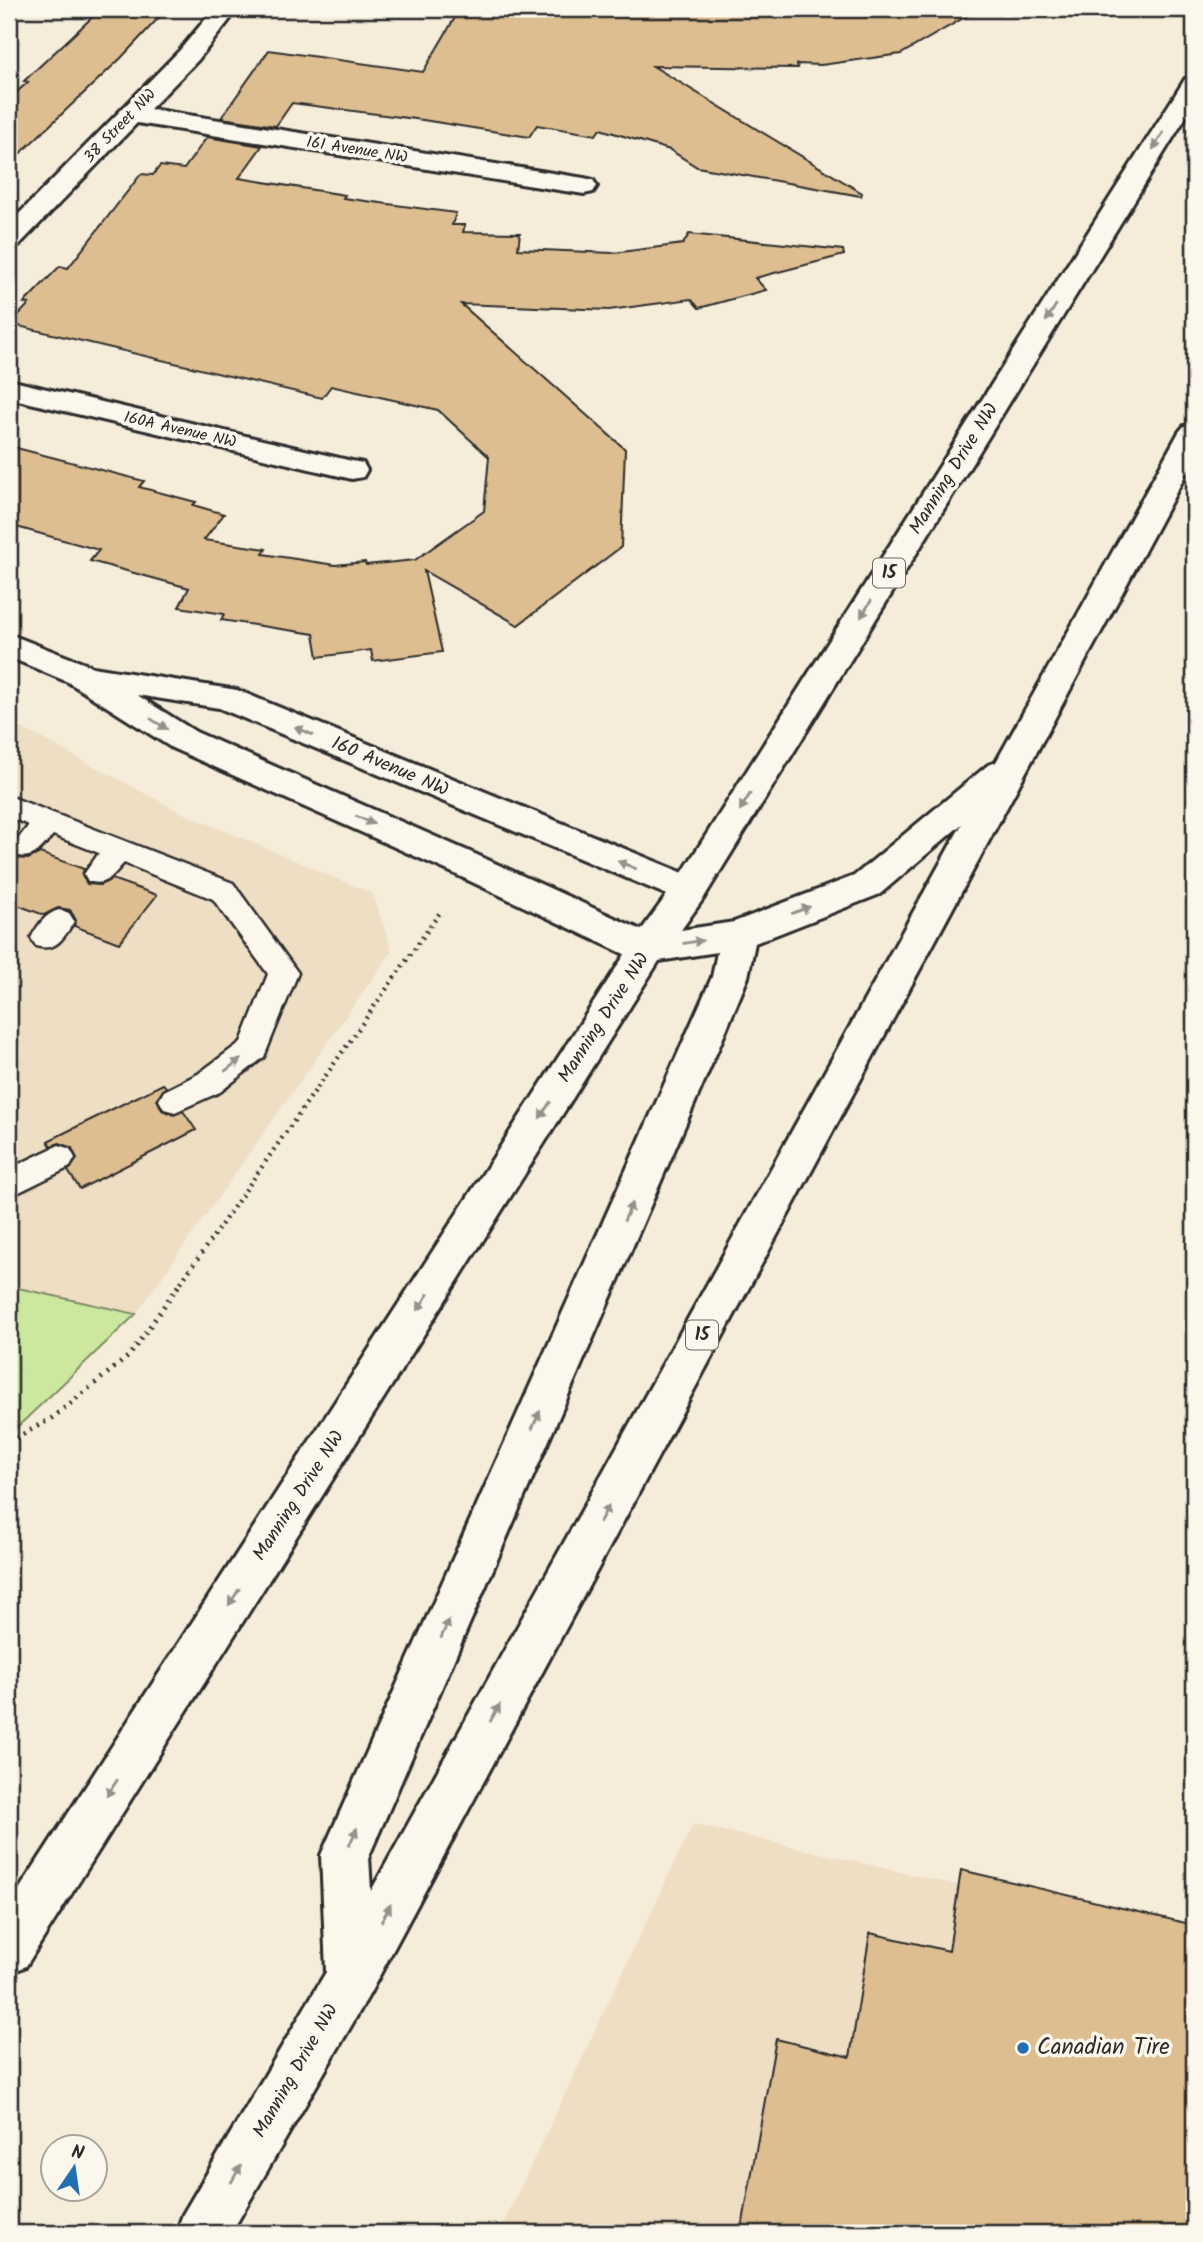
<svg xmlns="http://www.w3.org/2000/svg" width="1203" height="2242" font-family="Kalam,sans-serif">
	<rect width="100%" height="100%" fill="#f5ecda"/>
	<filter id="ink" filterUnits="userSpaceOnUse"><feTurbulence type="fractalNoise" baseFrequency=".0143" numOctaves="2"/><feDisplacementMap in="SourceGraphic" scale="14" xChannelSelector="R" yChannelSelector="G"/><feConvolveMatrix kernelMatrix="1 2 1 2 8 2 1 2 1" color-interpolation-filters="sRGB"/></filter>
	<g filter="url(#ink)">
		<path fill="#eedec4" d="M9,721L176,810L373,894L392,951L136,1314L9,1286Z
			M693,1824L1194,1940V2233H499Z"/>
		<path fill="#cce89f" stroke="#7c8a65" stroke-width="2" d="M9,1286L136,1314L9,1435Z"/>
		<path fill="#ddbe90" stroke="#2b2b2b" stroke-width="2" d="M101,9H167L121,58L9,164V99L28,82L24,81Z
			M460,9H979L901,54L821,65L797,64L798,68L653,66L862,193L861,196L697,167L670,150L600,129L596,135L537,125L529,137L423,120L292,103L276,126L221,118L269,50L423,72Z
			M207,137L262,146L239,178L345,195L343,198L456,213L452,225H465L463,232L520,233L518,249L613,253L683,244L689,234L843,250L844,255L755,278L766,290L699,308L691,299L609,310L461,304L625,449L621,547L518,625L424,571L442,652L373,661L371,650L318,657L314,634L221,620L224,614L179,607L189,588L90,561L99,550L9,525V446L144,481L139,487L196,502L193,505L224,514L204,540L266,549L263,554L335,565L365,562L366,565L415,560L484,511L489,457L438,410L331,386L322,398L10,324L29,304L24,303L60,266L68,268L141,174L153,175L160,166L184,169Z
			M9,849L14,858L28,859L40,853L84,869L82,875L87,884L100,885L112,879L157,895L119,943L74,926L76,920L70,910L58,908L44,915L9,902Z
			M163,1084L166,1087L157,1099L162,1110L174,1115L183,1111L196,1130L80,1189L68,1171L77,1159L72,1148L60,1143L51,1146L48,1141Z
			M961,1870L1194,1925V2233H741L776,2039L850,2057L870,1933L949,1951Z"/>
		<g fill="none" stroke-linecap="round" stroke-linejoin="round">
			<g stroke="#2b2b2b" stroke-width="5">
				<path id="lane" d="M9,796L233,883L298,973L264,1057L220,1092L175,1112L164,1109L159,1100L164,1091L198,1074L241,1042L268,974L213,899L124,863C112,876 106,887 88,881L84,874L99,853L53,835C41,848 34,861 15,855L11,848L29,825L9,817Z
					M59,910L69,913L74,921C64,938 56,952 36,946L31,938C38,925 45,914 59,910Z
					M59,1145L70,1149L75,1158L70,1167L9,1197V1169Z"/>
			</g>
			<g stroke="#2b2b2b" stroke-width="6">
				<path id="street" d="M214,9H238L198,60L150,109L584,178L593,180L597,186L593,192L584,194L137,123L19,245L9,247V224L180,50Z
					M9,380L352,461L363,463L367,470L363,477L352,479L9,398Z"/>
			</g>
			<g stroke="#2b2b2b" stroke-width="6">
				<path id="secondary" d="M9,634L93,667L237,690L703,881L708,890L703,899L690,903L677,899L219,708L137,695L196,732L477,855L661,939L666,949L661,959L648,963L635,959L453,873L172,748L68,682L9,657Z"/>
			</g>
			<g stroke="#2b2b2b" stroke-width="6">
				<path id="primary" d="M1194,77V104L703,899L681,930L734,922L854,876L988,765L996,762L1179,432L1184,426L1194,423V459L369,1995L231,2233H176L183,2214L326,1972L321,1855L684,1040L712,977L717,952L659,961L26,1966L9,1974V1905L635,939L677,881L1182,84L1185,79ZM962,824L371,1891L369,1856L722,1040L748,977L755,943L880,894Z"/>
			</g>
			<path stroke="#2b2b2b" stroke-width="4.5" stroke-dasharray="2 5" stroke-linecap="butt" d="M177,1288L441,911"/>
			<path stroke="#2b2b2b" stroke-width="5" stroke-dasharray="2 6" stroke-linecap="butt" d="M9,1442L52,1418L129,1356L178,1286"/>
			<use href="#lane" fill="#fbf7ec" fill-rule="evenodd"/>
			<use href="#street" fill="#fbf7ec" fill-rule="evenodd"/>
			<use href="#secondary" fill="#fbf7ec" fill-rule="evenodd"/>
			<use href="#primary" fill="#fbf7ec" fill-rule="evenodd"/>
		</g>
		<defs><path id="oneway-solid" d="M-6-.8H1V-3.2L6.5 0L1 3.2V.8H-6Z" transform="scale(1.75)"/></defs>
		<g fill="#93918c">
			<use href="#oneway-solid" transform="translate(1158 141) rotate(122)"/>
			<use href="#oneway-solid" transform="translate(1051 313) rotate(122)"/>
			<use href="#oneway-solid" transform="translate(866 609) rotate(122)"/>
			<use href="#oneway-solid" transform="translate(159 724) rotate(32)"/>
			<use href="#oneway-solid" transform="translate(304 731) rotate(-157)"/>
			<use href="#oneway-solid" transform="translate(745 802) rotate(122)"/>
			<use href="#oneway-solid" transform="translate(365 820) rotate(24)"/>
			<use href="#oneway-solid" transform="translate(627 865) rotate(-158)"/>
			<use href="#oneway-solid" transform="translate(801 910) rotate(-21)"/>
			<use href="#oneway-solid" transform="translate(693 942) rotate(-9)"/>
			<use href="#oneway-solid" transform="translate(233 1065) rotate(-37)"/>
			<use href="#oneway-solid" transform="translate(545 1110) rotate(123)"/>
			<use href="#oneway-solid" transform="translate(628 1212) rotate(-66)"/>
			<use href="#oneway-solid" transform="translate(423 1302) rotate(123)"/>
			<use href="#oneway-solid" transform="translate(536 1420) rotate(-66)"/>
			<use href="#oneway-solid" transform="translate(604 1514) rotate(-61)"/>
			<use href="#oneway-solid" transform="translate(234 1597) rotate(123)"/>
			<use href="#oneway-solid" transform="translate(445 1629) rotate(-66)"/>
			<use href="#oneway-solid" transform="translate(495 1713) rotate(-61)"/>
			<use href="#oneway-solid" transform="translate(112 1788) rotate(123)"/>
			<use href="#oneway-solid" transform="translate(353 1837) rotate(-66)"/>
			<use href="#oneway-solid" transform="translate(386 1913) rotate(-61)"/>
			<use href="#oneway-solid" transform="translate(236 2174) rotate(-60)"/>
		</g>
	</g>
	<circle fill="#1f6fb2" stroke="#fbf7ec" stroke-width="2.5" cx="1023" cy="2048" r="7"/>
	<g text-anchor="middle" dominant-baseline="central" stroke-width="7" stroke-linejoin="round" paint-order="stroke">
		<g font-size="16" fill="#2b2b2b" stroke="#fbf7ec">
			<text transform="translate(120 126) rotate(-46)">38 Street NW</text>
			<text transform="translate(357 150) rotate(9)">161 Avenue NW</text>
			<text transform="translate(180 430) rotate(13)">160A Avenue NW</text>
		</g>
		<g fill="#fbf7ec" stroke="#696865" stroke-width="2">
			<rect x="873" y="558.5" width="32" height="29" rx="5"/>
			<rect x="686" y="1320.5" width="32" height="29" rx="5"/>
		</g>
		<g font-size="18" font-weight="bold" fill="#2b2b2b">
			<text x="889" y="573">15</text>
			<text x="702" y="1335">15</text>
		</g>
		<g font-size="19" fill="#2b2b2b" stroke="#fbf7ec">
			<text transform="translate(954 469) rotate(-58)">Manning Drive NW</text>
			<text transform="translate(390 767) rotate(23)">160 Avenue NW</text>
			<text transform="translate(604 1018) rotate(-57)">Manning Drive NW</text>
			<text transform="translate(299 1496) rotate(-57)">Manning Drive NW</text>
			<text transform="translate(296 2071) rotate(-60)">Manning Drive NW</text>
		</g>
		<g font-size="23" fill="#2b2b2b" stroke="#fbf7ec" text-anchor="start">
			<text x="1037" y="2048">Canadian Tire</text>
		</g>
	</g>
	<rect width="1203" height="2242" fill="none" stroke="#fbf7ec" stroke-width="35"/>
	<rect x="18" y="18" width="1168" height="2207" fill="none" stroke="#2b2b2b" stroke-width="2.5" filter="url(#ink)"/>
	<g transform="translate(74 2168) rotate(13)"><circle r="33" fill="#fbf7ec" stroke="#a8a59f" stroke-width="2"/>
	<path d="M0-5L12 26L0 18L-12 26Z" fill="#1f6fb2"/>
	<text y="-10" font-size="19" font-weight="bold" text-anchor="middle" fill="#2b2b2b">N</text>
	</g>
</svg>
